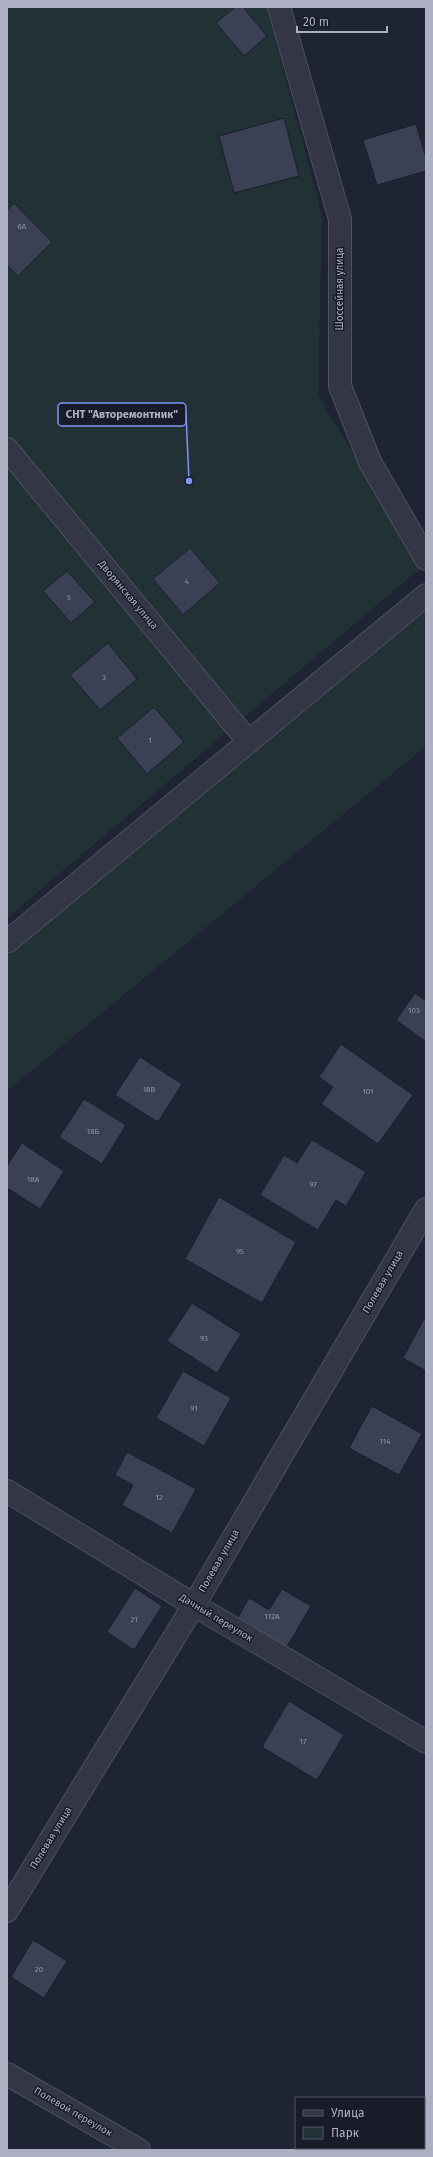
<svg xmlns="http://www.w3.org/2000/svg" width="433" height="2157" font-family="'Fira Sans',sans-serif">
	<rect width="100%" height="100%" fill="#1f2434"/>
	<path fill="#223136" d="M7,7H267L322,216L318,396L423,566L7,918Z
		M426,611V746L7,1091V957Z"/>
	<path fill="#3b4155" stroke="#1a1e2b" d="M235,7H243L267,36L244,56L216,23Z
		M284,118L299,176L234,193L219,136Z
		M416,124L426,158V171L377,185L363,140Z
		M14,203L52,242L18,276L7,265V210Z
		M190,548L220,583L183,615L153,579Z
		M67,571L95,602L71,623L43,591Z
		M108,643L137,679L100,710L70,675Z
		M154,707L184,742L147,774L117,738Z
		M415,993L426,1001V1042L396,1020Z
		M341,1044L413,1095L378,1144L321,1104L333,1087L319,1077Z
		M140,1057L182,1084L158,1122L115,1095Z
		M84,1099L126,1125L102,1164L59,1137Z
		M312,1140L366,1172L346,1206L336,1200L318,1230L260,1195L284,1155L297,1163Z
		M22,1143L64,1171L40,1209L7,1188V1166Z
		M219,1197L296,1242L262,1303L185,1259Z
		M192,1303L241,1334L217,1373L167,1341Z
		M425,1317H426V1371L403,1358Z
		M183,1371L231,1398L204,1446L156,1418Z
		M372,1406L422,1434L399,1475L349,1448Z
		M127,1452L196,1489L172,1533L122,1505L133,1485L115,1475Z
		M135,1588L162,1606L134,1650L107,1632Z
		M282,1589L311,1606L285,1650L236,1621L249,1598L269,1610Z
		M289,1701L344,1735L317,1780L262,1747Z
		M33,1940L67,1961L44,1998L11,1977Z"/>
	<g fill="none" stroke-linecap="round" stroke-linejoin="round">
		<g stroke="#4d5160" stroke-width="24">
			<path id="minor" d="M279,7L340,219V386L370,462L426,559
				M7,449L249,742
				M7,942L426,595
				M7,1491L194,1605L426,1742
				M7,1911L194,1605L426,1209
				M7,2074L139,2150"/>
		</g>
		<use href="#minor" stroke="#323645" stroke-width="22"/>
	</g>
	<g text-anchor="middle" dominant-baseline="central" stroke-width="3" stroke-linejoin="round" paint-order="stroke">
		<g font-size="8" fill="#9094a7">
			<text x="22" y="226">6А</text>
			<text x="187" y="581">4</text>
			<text x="69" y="597">5</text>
			<text x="104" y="677">3</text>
			<text x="150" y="740">1</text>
			<text x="414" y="1010">103</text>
			<text x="149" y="1089">18В</text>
			<text x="368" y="1091">101</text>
			<text x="93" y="1131">18Б</text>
			<text x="33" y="1179">18А</text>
			<text x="313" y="1184">97</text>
			<text x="240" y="1251">95</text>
			<text x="204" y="1338">93</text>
			<text x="194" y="1408">91</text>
			<text x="385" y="1441">114</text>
			<text x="159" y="1497">12</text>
			<text x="272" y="1616">112А</text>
			<text x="134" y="1619">21</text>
			<text x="303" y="1741">17</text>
			<text x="39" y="1969">20</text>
		</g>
		<g font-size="10" fill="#acb0c2" stroke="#181c29">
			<text transform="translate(340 289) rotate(-90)">Шоссейная улица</text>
			<text transform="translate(128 595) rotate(50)">Дворянская улица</text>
			<text transform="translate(383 1282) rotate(-60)">Полевая улица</text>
			<text transform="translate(219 1561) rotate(-60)">Полевая улица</text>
			<text transform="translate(216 1618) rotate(31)">Дачный переулок</text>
			<text transform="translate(51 1838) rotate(-59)">Полевая улица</text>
			<text transform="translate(73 2112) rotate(30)">Полевой переулок</text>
		</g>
	</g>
	<path fill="none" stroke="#7f95f4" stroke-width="1.5" d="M189 481L186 414"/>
	<circle fill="#7f95f4" stroke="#181c29" stroke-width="1.5" cx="189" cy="481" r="4"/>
	<rect fill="#181c29" stroke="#7f95f4" stroke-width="1.5" x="58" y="403" width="128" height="23" rx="4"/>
	<g font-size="11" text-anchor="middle" font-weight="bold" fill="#acb0c2">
		<text x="122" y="418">СНТ "Авторемонтник"</text>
	</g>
	<rect width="433" height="2157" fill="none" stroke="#acb0c2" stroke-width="16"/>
	<rect x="295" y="2097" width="130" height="52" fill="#181c29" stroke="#535766"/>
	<rect x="303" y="2110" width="20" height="6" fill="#323645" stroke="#535766"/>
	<text x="331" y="2117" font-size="12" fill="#acb0c2">Улица</text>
	<rect x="303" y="2127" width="20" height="12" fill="#223136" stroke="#535766"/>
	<text x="331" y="2137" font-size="12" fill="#acb0c2">Парк</text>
	<path d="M297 26v6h90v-6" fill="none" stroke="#acb0c2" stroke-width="2"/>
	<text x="303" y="26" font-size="12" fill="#acb0c2" stroke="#181c29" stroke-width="3" paint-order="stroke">20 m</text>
</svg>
